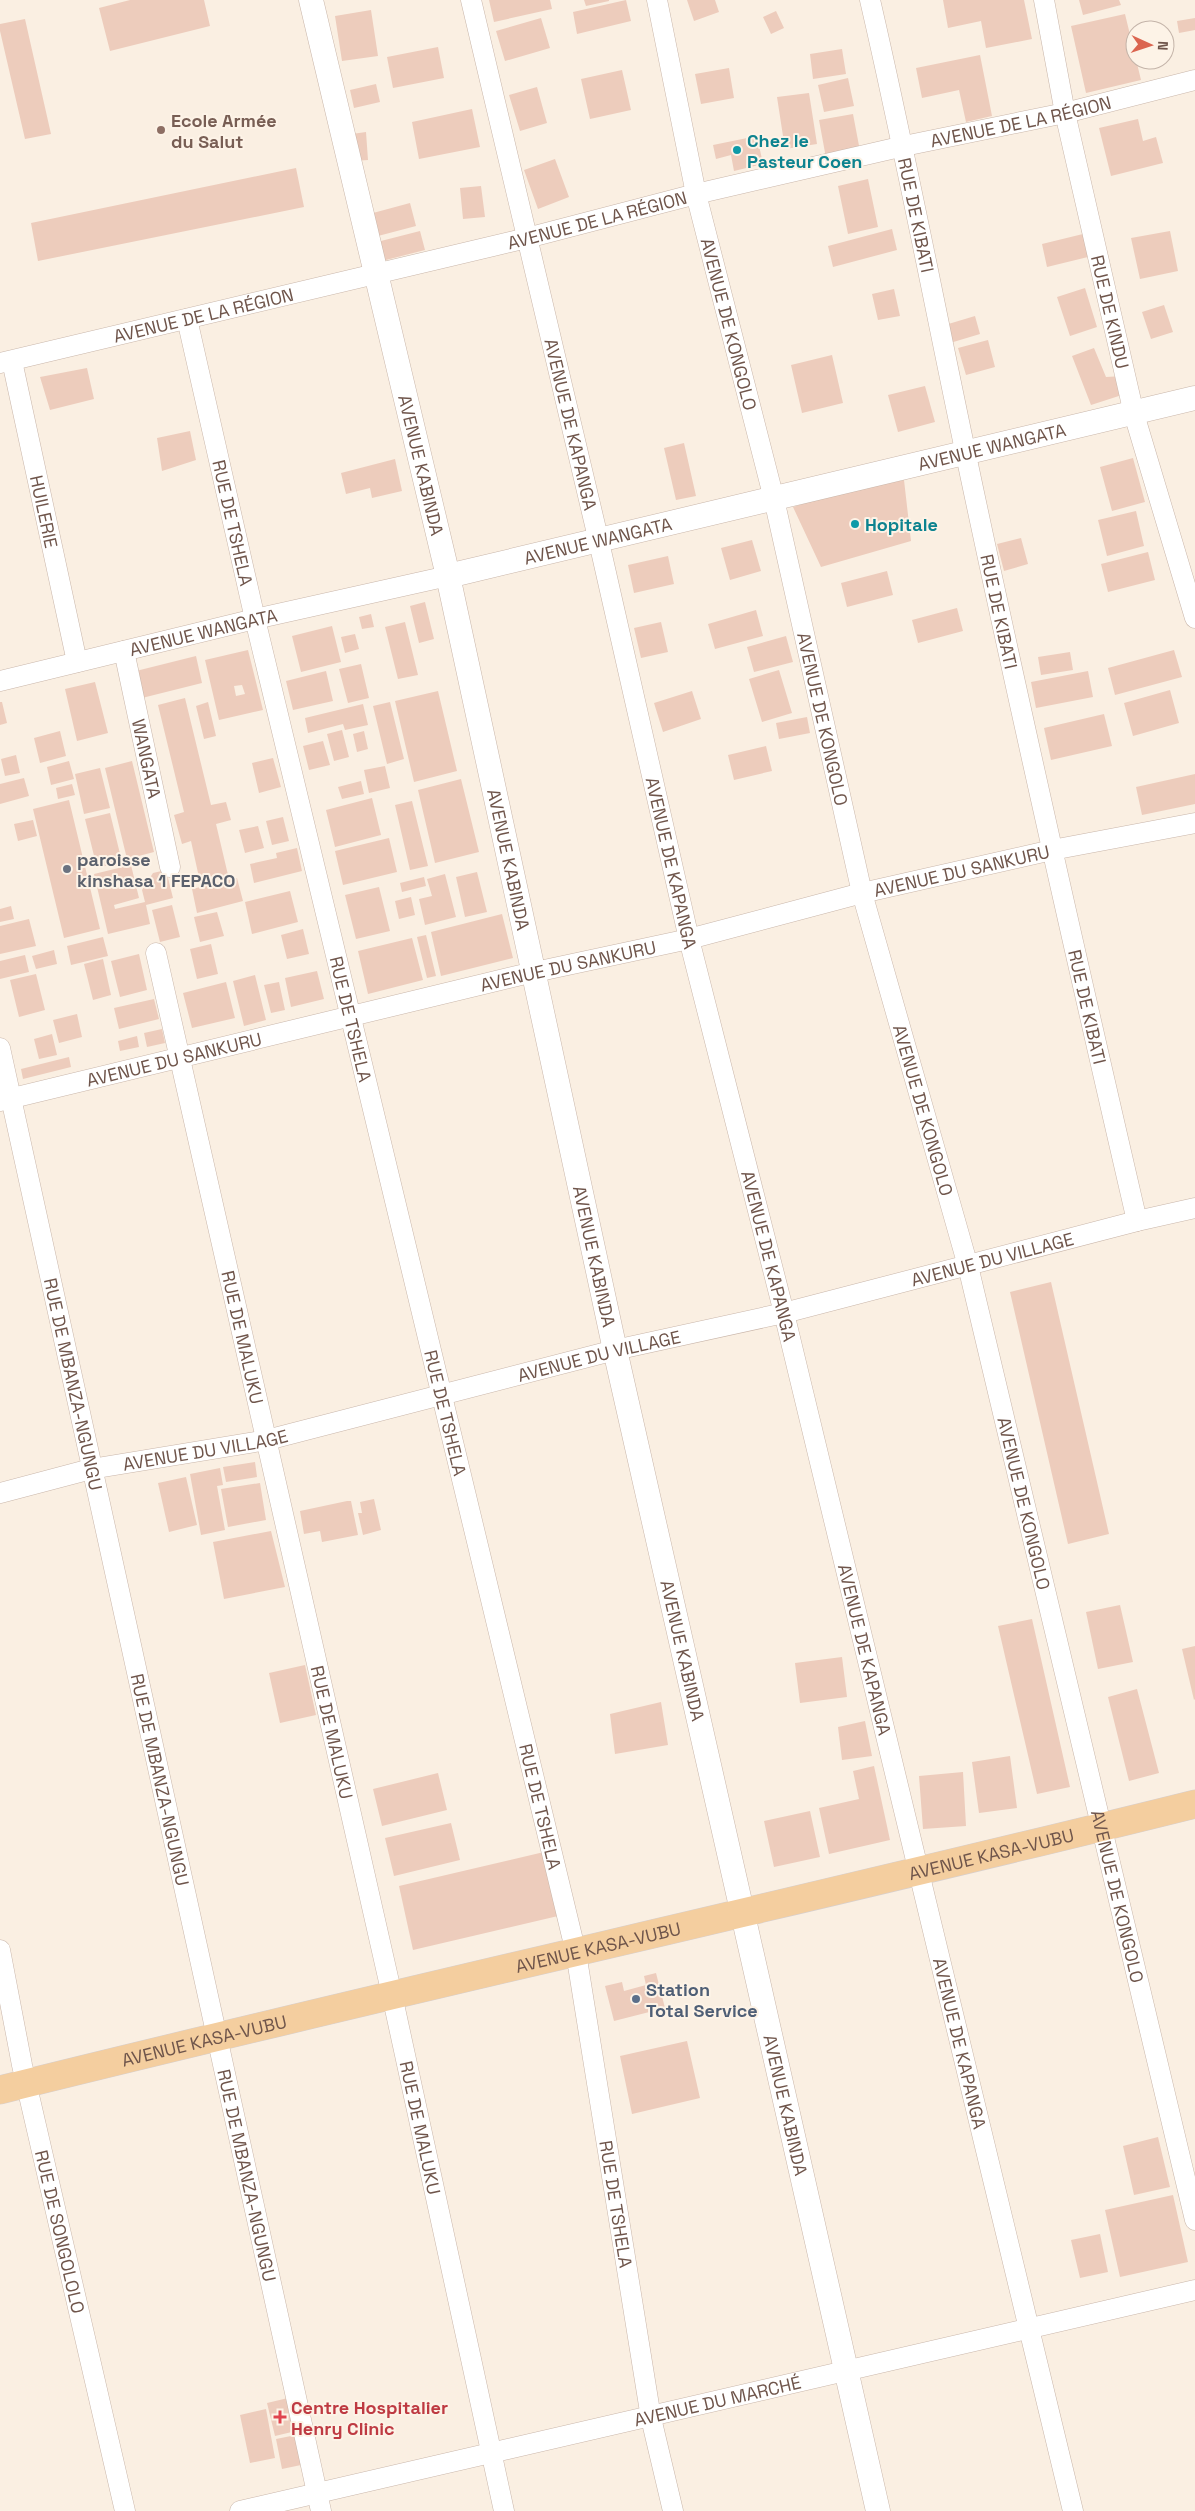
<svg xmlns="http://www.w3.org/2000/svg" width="1195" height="2511" font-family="'Space Grotesk',sans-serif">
	<rect width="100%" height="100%" fill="#faefe2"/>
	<path fill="#edccbc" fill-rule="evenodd" d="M130,0H204L210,26L110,51L99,8Z
		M489,0H550L552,9L494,22Z
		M584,0H609V1L586,6Z
		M626,0L631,21L577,34L573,12Z
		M687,0H715L719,12L694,21Z
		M943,0H1024L1032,39L986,48L981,21L948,28Z
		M1079,0H1119L1121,5L1083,15Z
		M371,10L378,56L342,61L335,16Z
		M776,11L784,28L771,34L763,17Z
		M1125,14L1141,80L1086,93L1071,26Z
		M541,18L550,48L505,61L496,31Z
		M1195,18V30L1179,33L1177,21Z
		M25,19L51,134L25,139L0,31V24Z
		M438,47L444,78L393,88L387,57Z
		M842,49L846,74L813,79L810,54Z
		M980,55L992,116L966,122L959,90L922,98L916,68Z
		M729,68L734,98L701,104L695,74Z
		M622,70L631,110L590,119L581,79Z
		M848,78L854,106L824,112L818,85Z
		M376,84L380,102L354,108L350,90Z
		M537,87L547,123L520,131L509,95Z
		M809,93L817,144L785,149L777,97Z
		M472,109L480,147L419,159L412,122Z
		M853,114L860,151L826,158L819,120Z
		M1138,119L1143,141L1156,137L1163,163L1111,176L1099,128Z
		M366,132L368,160L354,161L352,134Z
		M757,136L763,164L734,171L731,155L716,159L713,145Z
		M555,159L569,197L538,209L524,170Z
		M296,168L304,207L38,261L31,223Z
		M868,179L878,227L848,234L838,186Z
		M481,186L485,217L463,219L460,188Z
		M410,203L416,226L378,236L373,213Z
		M892,229L897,250L833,267L828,246Z
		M420,231L425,250L382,261L377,242Z
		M1170,231L1178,271L1140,279L1131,238Z
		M1087,233L1092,256L1047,267L1042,244Z
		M1085,288L1097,327L1070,336L1057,297Z
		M894,289L900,316L878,320L872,294Z
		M1164,305L1173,332L1151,339L1142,312Z
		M975,316L980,334L950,343L945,325Z
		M988,340L995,367L966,375L958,348Z
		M1094,348L1106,377L1123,376L1125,394L1091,405L1072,356Z
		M832,355L843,403L802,413L791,365Z
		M87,368L94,399L50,410L40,377Z
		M925,386L935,422L898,432L888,395Z
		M190,431L196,460L162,471L157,438Z
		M684,443L696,496L676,500L664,448Z
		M1133,458L1145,502L1112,511L1100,467Z
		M395,459L402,491L372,498L370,488L346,494L341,473Z
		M904,480L911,541L821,567L793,507L830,495Z
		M1136,511L1144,546L1107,556L1098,520Z
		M1021,538L1028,564L1004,571L997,544Z
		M752,540L761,571L730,580L721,548Z
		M1148,552L1155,580L1108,592L1101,564Z
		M668,556L674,584L634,593L628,565Z
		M887,571L893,595L847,607L841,583Z
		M425,602L434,639L419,643L410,606Z
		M957,608L963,631L918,643L912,620Z
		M756,610L763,636L715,649L708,624Z
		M371,614L374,627L362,629L359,617Z
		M405,622L418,675L398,679L385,627Z
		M661,622L668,652L641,658L634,628Z
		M332,626L341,662L301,672L292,636Z
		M355,634L359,649L345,653L341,637Z
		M786,636L793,662L754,672L747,647Z
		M248,650L263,710L219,720L205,660ZM242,685L245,694L236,696L234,686Z
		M1174,650L1182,677L1115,695L1108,668Z
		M1070,652L1073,670L1041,675L1038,657Z
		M196,656L202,683L142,698L136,671Z
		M361,664L369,698L348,703L339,669Z
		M779,670L792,713L762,722L749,679Z
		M326,671L333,701L293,710L286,681Z
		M1088,671L1093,697L1036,708L1031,682Z
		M95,682L108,733L77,741L65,689Z
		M1170,690L1179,723L1133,736L1124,703Z
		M438,691L457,771L414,782L395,701Z
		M692,691L701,719L663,732L654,703Z
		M185,698L211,805L226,802L231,820L216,824L228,875L200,882L191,841L182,844L174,815L184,812L158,705Z
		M0,702H2L7,723L0,725Z
		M208,702L216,736L204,739L196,706Z
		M390,702L404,759L387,764L373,706Z
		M363,704L368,725L345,730L343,724L308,733L305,718Z
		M1104,714L1112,746L1051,760L1044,728Z
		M807,717L810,733L779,739L776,723Z
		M342,730L349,757L334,761L327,734Z
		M60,731L66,756L40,763L34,738Z
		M364,731L368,749L357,752L353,734Z
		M323,741L330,765L309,770L303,746Z
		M766,746L772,771L734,780L728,755Z
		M16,755L20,773L5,776L1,759Z
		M273,758L281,787L259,793L252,763Z
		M69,761L74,779L51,785L47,767Z
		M132,761L154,852L127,859L105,768Z
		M385,766L390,788L369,793L364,770Z
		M100,768L110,808L84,814L75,774Z
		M1195,774V804L1142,815L1136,787Z
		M24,778L29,796L0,804V784Z
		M461,779L479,852L435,863L418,790Z
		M361,781L364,794L342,799L338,787Z
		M72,784L75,795L58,799L56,788Z
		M372,798L381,835L335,847L326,810Z
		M69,800L100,929L64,938L33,809Z
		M412,801L428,866L410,870L395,805Z
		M110,813L122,862L97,868L85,819Z
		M283,817L289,841L272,845L266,821Z
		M33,820L37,836L18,841L14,824Z
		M258,826L264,848L245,853L239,830Z
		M389,838L397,872L343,885L335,851Z
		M297,848L302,871L254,883L250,864L277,858L276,853Z
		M131,865L139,898L114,905L115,909L145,902L142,890L153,873L166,870L173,898L146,905L150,924L108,934L94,874Z
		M477,872L487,912L465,917L456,877Z
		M445,874L456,917L425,925L419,899L432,896L427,879Z
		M424,877L426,886L402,892L400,883Z
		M237,878L243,901L197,913L192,889Z
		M379,887L390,931L356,939L345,895Z
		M290,891L298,922L252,934L245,902Z
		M411,897L415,915L399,919L395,901Z
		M172,905L180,937L160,942L152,910Z
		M11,906L14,919L0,922V909Z
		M217,912L224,936L200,942L194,917Z
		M502,914L513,958L441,976L431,932Z
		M29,919L36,946L0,954V926Z
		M303,929L309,954L287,959L281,935Z
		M426,935L436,976L427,978L417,937Z
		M103,937L108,956L71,965L67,946Z
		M412,938L423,980L368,994L358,951Z
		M211,944L218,974L197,979L190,949Z
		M54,950L57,964L36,969L32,956Z
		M139,954L147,990L120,997L111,961Z
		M25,955L29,972L0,979V961Z
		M103,959L111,995L93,1000L84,964Z
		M317,971L324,999L291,1007L285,978Z
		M36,974L45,1010L19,1017L10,980Z
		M255,975L266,1020L244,1026L233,981Z
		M226,982L235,1018L192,1028L183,993Z
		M279,982L285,1010L271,1013L264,985Z
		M154,999L159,1019L119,1029L114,1008Z
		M77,1014L82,1037L59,1043L53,1020Z
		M162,1029L165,1043L147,1047L144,1033Z
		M52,1034L57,1055L39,1059L34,1039Z
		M137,1036L139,1047L120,1051L118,1041Z
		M69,1057L71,1067L23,1079L21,1069Z
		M1051,1282L1109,1534L1068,1544L1010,1292Z
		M255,1462L257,1477L226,1482L223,1467Z
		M220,1468L223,1485L217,1486L225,1530L201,1535L190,1474Z
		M186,1477L197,1525L169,1532L158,1483Z
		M260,1483L266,1520L228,1527L221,1489Z
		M374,1499L381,1530L363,1535L358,1513H362L360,1502Z
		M347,1501H351L358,1535L322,1542L320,1531L304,1534L300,1511Z
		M271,1531L285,1587L224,1599L213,1542Z
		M1120,1605L1133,1662L1098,1669L1086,1612Z
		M1032,1619L1070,1787L1037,1794L998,1626Z
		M1195,1646V1699L1194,1700L1182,1649Z
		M842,1657L847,1697L800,1703L795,1663Z
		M305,1665L316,1715L280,1723L269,1673Z
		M1137,1689L1159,1773L1129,1781L1108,1697Z
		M661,1702L668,1745L615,1754L610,1714Z
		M865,1721L872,1756L842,1760L838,1727Z
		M1010,1756L1017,1808L979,1813L972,1762Z
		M874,1766L890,1840L829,1854L819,1808L859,1799L853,1771Z
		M963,1772L966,1826L923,1829L919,1776Z
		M438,1773L447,1810L382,1826L373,1789Z
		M810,1811L820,1857L774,1867L764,1821Z
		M451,1823L460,1860L394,1876L385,1838Z
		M544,1852L558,1916L413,1950L399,1886Z
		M656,1973L665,2008L614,2021L605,1986L622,1982L624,1991L646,1985L644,1976Z
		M687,2041L700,2098L632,2114L620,2056Z
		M1158,2137L1170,2187L1134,2195L1123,2146Z
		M1173,2195L1188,2262L1120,2277L1105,2210Z
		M1100,2234L1108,2272L1080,2278L1071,2240Z
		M288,2398L296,2431L275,2436L267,2403Z
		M266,2409L275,2458L250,2463L240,2415Z
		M296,2435L301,2465L282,2469L276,2439Z"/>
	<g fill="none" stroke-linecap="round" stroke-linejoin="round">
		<g stroke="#c9b6aa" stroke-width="21">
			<g id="minor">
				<path id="s1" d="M471,0L599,542L689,939L784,1313L1073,2511"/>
				<path id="s2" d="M657,0L696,194L774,499L862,893L968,1266L1195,2220"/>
				<path id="s3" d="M870,0C905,151 934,303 966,455C1020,711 1078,966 1137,1221"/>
				<path id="s4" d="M1044,0L1065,113L1134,414L1195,618"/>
				<path id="s5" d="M187,319L255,619L576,1953L651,2418L673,2511"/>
				<path id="s6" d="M12,361L77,662"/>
				<path id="s7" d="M0,363L527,238L696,194L904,146L1065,113L1195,80"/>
				<path id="s8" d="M124,651L170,867"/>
				<path id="s9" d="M0,681L255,619L448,576"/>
				<path id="s10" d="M156,953L392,1995L504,2511"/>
				<path id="s11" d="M0,1048L321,2511"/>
				<path id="s12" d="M0,1101L521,975L689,939L862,893L1052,850L1195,823"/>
				<path id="s13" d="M0,1493L91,1469L267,1440L615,1350L784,1313L1137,1221L1195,1208"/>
				<path id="s14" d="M0,1950L22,2065L125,2511"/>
				<path id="s15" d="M240,2511L1195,2290"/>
			</g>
		</g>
		<g stroke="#c9b6aa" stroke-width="25">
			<g id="tertiary">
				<path id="s16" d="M311,0L448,576L615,1350L878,2511"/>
				<path id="s17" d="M448,576L1195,398"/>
			</g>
		</g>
		<g stroke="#d7cfcd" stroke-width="29">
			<g id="primary">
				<path id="s18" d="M0,2090C397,1991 797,1903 1195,1804"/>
			</g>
		</g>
		<use href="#minor" stroke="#fff" stroke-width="20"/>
		<use href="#tertiary" stroke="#fff" stroke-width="24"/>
		<use href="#primary" stroke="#f4ce9f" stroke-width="28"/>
	</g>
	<circle fill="#8d6e63" stroke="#fdf3e7" stroke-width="2" cx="161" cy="130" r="5"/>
	<g fill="#0f9aa8" stroke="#fdf3e7" stroke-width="2">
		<circle cx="737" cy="150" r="5"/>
		<circle cx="855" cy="524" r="5"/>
	</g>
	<circle fill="#6b7280" stroke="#fdf3e7" stroke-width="2" cx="67" cy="869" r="5"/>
	<circle fill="#5c6f8a" stroke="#fdf3e7" stroke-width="2" cx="636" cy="1999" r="5"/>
	<path fill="#e0444e" stroke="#fdf3e7" stroke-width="2" d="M277.5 2409.5h5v5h5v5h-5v5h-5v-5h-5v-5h5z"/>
	<g text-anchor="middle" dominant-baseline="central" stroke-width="4" stroke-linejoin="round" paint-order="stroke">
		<g font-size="18" font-weight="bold" fill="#785e54" stroke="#fdf3e7" text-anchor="start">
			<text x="171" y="120">Ecole Armée<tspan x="171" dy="21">du Salut</tspan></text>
		</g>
		<g font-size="18" fill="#6f554b" stroke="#fdf3e7">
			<text stroke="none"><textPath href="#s7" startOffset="1049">AVENUE DE LA RÉGION</textPath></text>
			<text stroke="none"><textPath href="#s3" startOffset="220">RUE DE KIBATI</textPath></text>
			<text stroke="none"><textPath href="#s7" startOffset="614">AVENUE DE LA RÉGION</textPath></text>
			<text stroke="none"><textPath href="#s4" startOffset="319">RUE DE KINDU</textPath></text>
			<text stroke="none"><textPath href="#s7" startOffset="209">AVENUE DE LA RÉGION</textPath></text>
			<text stroke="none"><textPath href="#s2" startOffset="332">AVENUE DE KONGOLO</textPath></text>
			<text stroke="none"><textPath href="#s1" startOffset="436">AVENUE DE KAPANGA</textPath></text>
			<text stroke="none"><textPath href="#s17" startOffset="559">AVENUE WANGATA</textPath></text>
			<text stroke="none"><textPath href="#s16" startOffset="478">AVENUE KABINDA</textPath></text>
			<text stroke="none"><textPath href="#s6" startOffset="154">HUILERIE</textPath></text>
			<text stroke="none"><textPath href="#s5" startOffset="209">RUE DE TSHELA</textPath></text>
			<text stroke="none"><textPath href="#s17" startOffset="154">AVENUE WANGATA</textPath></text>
			<text stroke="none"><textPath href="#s3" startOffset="625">RUE DE KIBATI</textPath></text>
			<text stroke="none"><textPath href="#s9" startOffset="209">AVENUE WANGATA</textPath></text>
			<text stroke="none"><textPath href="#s2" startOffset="738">AVENUE DE KONGOLO</textPath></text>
			<text stroke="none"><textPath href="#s8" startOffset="110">WANGATA</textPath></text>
			<text stroke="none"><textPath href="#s16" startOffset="882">AVENUE KABINDA</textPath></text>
			<text stroke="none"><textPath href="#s1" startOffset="886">AVENUE DE KAPANGA</textPath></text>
			<text stroke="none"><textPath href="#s12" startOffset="989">AVENUE DU SANKURU</textPath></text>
			<text stroke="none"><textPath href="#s12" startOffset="584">AVENUE DU SANKURU</textPath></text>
			<text stroke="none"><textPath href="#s3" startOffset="1030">RUE DE KIBATI</textPath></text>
			<text stroke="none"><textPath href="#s5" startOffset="719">RUE DE TSHELA</textPath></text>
			<text stroke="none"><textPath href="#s12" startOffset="179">AVENUE DU SANKURU</textPath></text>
			<text stroke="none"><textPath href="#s2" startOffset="1142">AVENUE DE KONGOLO</textPath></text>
			<text stroke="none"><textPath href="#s16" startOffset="1288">AVENUE KABINDA</textPath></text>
			<text stroke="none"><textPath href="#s1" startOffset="1291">AVENUE DE KAPANGA</textPath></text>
			<text stroke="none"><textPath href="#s13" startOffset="1020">AVENUE DU VILLAGE</textPath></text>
			<text stroke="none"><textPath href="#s10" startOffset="394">RUE DE MALUKU</textPath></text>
			<text stroke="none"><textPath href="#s13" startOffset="615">AVENUE DU VILLAGE</textPath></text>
			<text stroke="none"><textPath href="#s11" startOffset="344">RUE DE MBANZA-NGUNGU</textPath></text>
			<text stroke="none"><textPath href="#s5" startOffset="1124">RUE DE TSHELA</textPath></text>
			<text stroke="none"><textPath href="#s13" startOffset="210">AVENUE DU VILLAGE</textPath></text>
			<text stroke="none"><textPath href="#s2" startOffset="1548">AVENUE DE KONGOLO</textPath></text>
			<text stroke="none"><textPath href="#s1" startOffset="1696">AVENUE DE KAPANGA</textPath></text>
			<text stroke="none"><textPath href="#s16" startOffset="1692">AVENUE KABINDA</textPath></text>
			<text stroke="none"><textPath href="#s10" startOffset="799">RUE DE MALUKU</textPath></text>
			<text stroke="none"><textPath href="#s11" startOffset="749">RUE DE MBANZA-NGUNGU</textPath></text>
			<text stroke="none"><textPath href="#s5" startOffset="1529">RUE DE TSHELA</textPath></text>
			<text stroke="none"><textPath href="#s18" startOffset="1019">AVENUE KASA-VUBU</textPath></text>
			<text stroke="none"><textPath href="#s2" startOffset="1952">AVENUE DE KONGOLO</textPath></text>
			<text stroke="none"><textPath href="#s18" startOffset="615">AVENUE KASA-VUBU</textPath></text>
			<text stroke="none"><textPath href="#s18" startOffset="210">AVENUE KASA-VUBU</textPath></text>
			<text stroke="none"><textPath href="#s1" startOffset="2101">AVENUE DE KAPANGA</textPath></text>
			<text stroke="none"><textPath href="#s16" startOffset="2158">AVENUE KABINDA</textPath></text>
			<text stroke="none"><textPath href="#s10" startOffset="1204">RUE DE MALUKU</textPath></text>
			<text stroke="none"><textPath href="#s11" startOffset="1154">RUE DE MBANZA-NGUNGU</textPath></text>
			<text stroke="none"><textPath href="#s5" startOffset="1934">RUE DE TSHELA</textPath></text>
			<text stroke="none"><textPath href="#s14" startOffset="288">RUE DE SONGOLOLO</textPath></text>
			<text stroke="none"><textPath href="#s15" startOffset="490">AVENUE DU MARCHÉ</textPath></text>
		</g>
		<g font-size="18" font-weight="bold" fill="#0d838f" stroke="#fdf3e7" text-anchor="start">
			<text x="747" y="140">Chez le<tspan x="747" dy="21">Pasteur Coen</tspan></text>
			<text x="865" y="524">Hopitale</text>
		</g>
		<g font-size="18" font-weight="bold" fill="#5b616d" stroke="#fdf3e7" text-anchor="start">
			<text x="77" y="859">paroisse<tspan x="77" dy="21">kinshasa 1 FEPACO</tspan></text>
		</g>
		<g font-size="18" font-weight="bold" fill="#4e5e75" stroke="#fdf3e7" text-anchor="start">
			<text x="646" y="1989">Station<tspan x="646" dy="21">Total Service</tspan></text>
		</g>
		<g font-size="18" font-weight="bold" fill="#be3a42" stroke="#fdf3e7" text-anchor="start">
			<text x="291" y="2407">Centre Hospitalier<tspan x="291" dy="21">Henry Clinic</tspan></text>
		</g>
	</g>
	<g transform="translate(1150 45) rotate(93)"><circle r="24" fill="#fdf3e7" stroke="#c4b4a9"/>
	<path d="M0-4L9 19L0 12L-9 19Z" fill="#db6550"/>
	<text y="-8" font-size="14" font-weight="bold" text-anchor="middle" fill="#6f554b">N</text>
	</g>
</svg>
